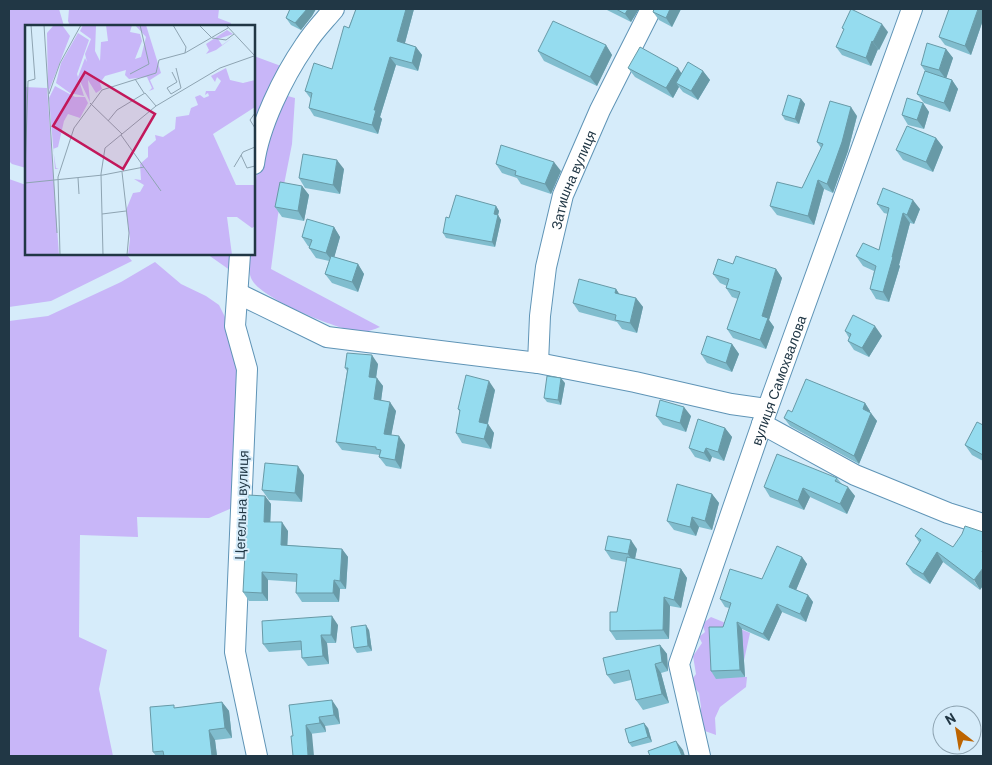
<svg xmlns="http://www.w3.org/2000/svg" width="992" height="765" font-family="Barlow,sans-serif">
	<rect width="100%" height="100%" fill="#d6ecfa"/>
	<path fill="#c8b6f8" d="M9,9H59L64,26H26V168L12,164L9,161Z
		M69,9H219L218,18L231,23L230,26H70L68,21Z
		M254,56L281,66L254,133Z
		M284,95L295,98L292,144L278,215L271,269L380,327C375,329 367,332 362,332C340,331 262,299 252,280C248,273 249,261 249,254H254V198L260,146Z
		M9,179L26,185V254H126L132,261L51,301L9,307Z
		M207,254H233L234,273Z
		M155,262L181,284L206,296L219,305L230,327L235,354L238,381L232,508L209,518L137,517L138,537L80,535L79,637L107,650L99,689L113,756H9V321L48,316L121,282Z
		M711,617L750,633L743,665V677H747L746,687L720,707L715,718L716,735L705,731L699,717L701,707L699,693L690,682L696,674L693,656L702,643L699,637L705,632L702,624Z"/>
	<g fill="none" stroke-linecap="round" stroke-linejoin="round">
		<g stroke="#5f94b6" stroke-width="22">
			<g id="street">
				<path d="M254,164C259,126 283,77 305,45C313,32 324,21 334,9"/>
				<path d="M240,254L235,326L247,369L235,652L257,756"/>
				<path d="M239,294L327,337L538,363L635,382L731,404L767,409"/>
				<path id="s1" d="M538,363L540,316L546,267L563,195L600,110L651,9"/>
				<path d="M762,424L855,475L948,513L983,524"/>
				<path id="s2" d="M700,756L679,664L762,424L912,9"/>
			</g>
		</g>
		<use href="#street" stroke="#fff" stroke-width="20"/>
	</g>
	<path fill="#80bdce" d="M290,9H316L312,16L301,30L291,25L286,18Z
		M356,9H414L405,43L416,47L422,55L418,71L396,65L380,117L382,119L378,134L314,116L309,108L311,99L305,91L332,69Z
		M606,9H639L631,22L607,10Z
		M681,9L672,27L659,20L653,12Z
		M983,9V20L971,55L945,45L939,37Z
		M842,28L888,32L879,50L878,49L871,66L842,55L836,47L844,30Z
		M606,45L612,55L597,86L544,61L538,51Z
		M946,49L953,58L946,78L952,80L958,89L950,112L924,103L917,94L925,71L921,65Z
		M628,68L681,73L703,71L710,80L698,100L683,92L679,87L673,98L635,77Z
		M801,99L805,104L799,124L785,120L782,115Z
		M923,103L929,112L924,129L908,125L902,115Z
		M857,116L848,151L833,193L824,189L814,225L777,215L770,206L802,188L821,148L817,142Z
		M936,138L943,147L933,172L903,160L896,150Z
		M496,164L561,171L551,194L521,184L517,178L502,173Z
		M344,169L340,194L305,188L299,178Z
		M302,186L309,195L304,221L282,217L275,207Z
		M877,204L920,209L914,224L910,223L899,265L900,266L889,302L876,299L870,289L874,271L863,266L856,256L879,250L888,214L884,213Z
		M496,206L499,211L498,215L501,220L495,247L446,238L443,233L449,218Z
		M334,227L340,237L334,257L358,264L364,274L358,292L332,283L325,274L329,261L316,258L309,248L310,247L308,246L302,237Z
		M733,264L776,269L782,278L769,320L774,327L766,349L733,338L727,329L738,299L732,297L726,288L727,286L720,283L713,274Z
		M616,289L619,294L636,298L643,307L637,333L622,329L617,322L579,312L573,303Z
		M845,331L882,336L869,357L854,350L848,341L849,338Z
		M732,344L739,354L732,372L707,363L701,354Z
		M378,364L376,378L383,386L381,401L396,411L391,435L405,445L401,469L386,466L379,457L380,455L342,450L336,442L347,371L345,368Z
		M565,383L561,405L547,402L544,398Z
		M495,390L488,424L494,433L491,449L462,443L456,433L460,412L458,409Z
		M865,403L870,411V413L877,421L859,464L790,426L784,418L792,412Z
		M656,416H691L686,432L663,425Z
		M983,425V461L972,455L965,445Z
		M725,428L732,437L724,461L712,457L710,462L695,457L689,448Z
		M304,475L302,502L269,500L262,490Z
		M837,478L841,483L855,496L847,514L810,497L804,510L770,497L764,487Z
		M712,494L719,503L712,530L699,527L696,536L674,530L667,521Z
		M265,496L271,504L270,522L288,531L287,545L342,549L348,557L346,589H340L339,602H302L296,593L297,582L268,580V601H249L243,592Z
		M915,536L953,547L980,590L943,562L930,584L913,573L906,564L919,542Z
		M637,549L635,559L681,569L687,578L681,608L670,606L669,639L616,640L610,631L617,612L626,562L611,559L605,550Z
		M802,557L807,564L796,590L808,595L813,602L806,622L782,612L769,641L742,629L745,677L716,679L711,671L729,608L725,607L720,599L762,579Z
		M338,625L336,643H327L329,664L308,666L302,658V650L269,652L263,644Z
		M369,630L372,651L357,653L354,648Z
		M660,645L667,654L668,671L661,673L669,703L643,710L636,700L631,680L614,684L607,675Z
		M222,702L229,711L232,738L215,740L217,756H156L153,752L175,708Z
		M289,705L338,709L340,724L325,726L326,732L293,736Z
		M648,728L652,742L632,747L629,743Z"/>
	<path fill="#689aa7" d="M307,9H316L312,16L301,30L295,23Z
		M406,9H414L403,50L397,41Z
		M628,9H639L631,22L625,14Z
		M670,9H681L672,27L666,18Z
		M978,9H983V20L971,55L965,46Z
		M882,24L888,32L879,50L873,42Z
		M872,41L878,49L871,66L866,58Z
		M606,45L612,55L597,86L590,77Z
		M416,47L422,55L418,71L412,63Z
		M946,49L953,58L946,79L939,70Z
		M390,57L396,65L380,117L382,119L378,134L372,125L374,110Z
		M678,68L684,77L676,83L679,87L673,98L666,88Z
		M703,71L710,80L698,100L691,91Z
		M952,80L958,89L950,112L944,103Z
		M801,99L805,104L799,124L795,119Z
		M923,103L929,112L924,129L917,120Z
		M851,107L857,116L848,151L833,193L827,184Z
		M936,138L943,147L933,172L926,162Z
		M337,160L344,169L340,194L333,185Z
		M554,162L561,171L551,194L545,184Z
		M818,180L824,189L814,225L808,216Z
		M302,186L309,195L304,221L298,211Z
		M913,200L920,209L914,224L907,215Z
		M496,206L499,211L498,215L501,220L495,247L492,242L494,214Z
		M903,213L910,223L899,265L900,266L889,302L883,292Z
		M334,227L340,237L333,262L326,253Z
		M358,264L364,274L358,292L352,282Z
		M776,269L782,278L769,320L774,327L766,349L760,340L762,316Z
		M616,289L622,298L615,293Z
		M636,298L643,307L637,333L630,323Z
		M875,326L882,336L869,357L862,348Z
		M732,344L739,354L732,372L726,363Z
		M372,355L378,364L375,385L369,377Z
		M377,378L383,386L380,408L374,399Z
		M561,378L565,383L561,405L558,400Z
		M489,381L495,390L486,431L479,422Z
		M390,402L396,411L390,442L384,434Z
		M865,403L870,411L868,417L863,409Z
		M684,407L691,416L686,432L680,423Z
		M871,413L877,421L859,464L854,456Z
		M488,424L494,433L491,449L484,439Z
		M725,428L732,437L724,461L718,452Z
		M399,436L405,445L401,469L395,460Z
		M706,448L712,457L710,462L704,453Z
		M298,466L304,475L302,502L295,493Z
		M848,487L855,496L847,514L840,504Z
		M803,488L810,497L804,510L798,501Z
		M712,494L719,503L712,530L705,521Z
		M265,496L271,504L270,531L264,522Z
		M692,517L699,527L696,536L690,527Z
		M282,522L288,531L287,554L281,545Z
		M631,540L637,549L634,563L628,554Z
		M342,549L348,557L346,589L340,581Z
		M937,552L943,562L930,584L923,574Z
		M802,557L807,564L794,595L789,587Z
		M983,568V586L980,590L974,580Z
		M681,569L687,578L681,608L674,600Z
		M262,572L268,580V601L262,593Z
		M334,580L340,589L339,602L333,593Z
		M808,595L813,602L806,622L800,614Z
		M664,597L670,606L669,639L663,630Z
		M777,604L782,612L769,641L763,634Z
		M332,616L338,625L336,643L331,635Z
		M737,622L742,629L745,677L740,670Z
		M366,625L369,630L372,651L368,646Z
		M321,635L327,643L329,664L323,656Z
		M660,645L667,654L668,671L662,662Z
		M655,664L661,673L669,703L662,694Z
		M332,700L338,709L340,724L334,715Z
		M222,702L229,711L232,738L225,728Z
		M319,717L325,726L326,732L320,723Z
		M644,723L648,728L652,742L648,737Z
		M306,725L312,734L314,756H308Z
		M209,730L215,740L217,756H212Z
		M676,741L683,750L685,756H682Z"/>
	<path fill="#95dcef" stroke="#689aa7" d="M290,9H307L295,23L286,18Z
		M356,9H406L397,41L416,47L412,63L390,57L374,110H376L372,125L309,108L312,93L305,91L314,63L332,69L344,26L349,28Z
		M616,9H628L625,14Z
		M654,9H670L666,18L653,12Z
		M851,9L882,24L873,42L872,41L866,58L836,47L844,29L842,28Z
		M949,9H978L965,46L939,37Z
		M553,21L606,45L590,77L538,51Z
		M927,43L946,49L939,70L921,65Z
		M640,47L678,68L666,88L628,68Z
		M688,62L703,71L691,91L676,83Z
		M925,71L952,80L944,103L917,94Z
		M788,95L801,99L795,119L782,115Z
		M907,98L923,103L917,120L902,115Z
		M830,101L851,107L842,142L827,184L818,180L808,216L770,206L777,182L802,188L823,144L817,142Z
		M907,126L936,138L926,162L896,150Z
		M501,145L554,162L545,184L515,175L516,171L496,164Z
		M303,154L337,160L333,185L299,178Z
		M280,182L302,186L298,211L275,207Z
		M883,188L913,200L907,215L903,213L892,257H893L883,292L870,289L876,266L856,256L863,243L879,250L889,208L877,204Z
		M456,195L496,206L494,214L498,215L492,242L443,233L446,217L449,218Z
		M307,219L334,227L326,253L309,248L312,240L302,237Z
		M331,256L358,264L352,282L325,274Z
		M736,256L776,269L762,316L768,318L760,340L727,329L740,292L726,288L729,279L713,274L718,259L733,264Z
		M579,279L616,289L615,293L636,298L630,323L615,320L616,315L573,303Z
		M853,315L875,326L862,348L848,341L851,334L845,331Z
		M707,336L732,344L726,363L701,354Z
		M347,353L372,355L369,377L377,378L374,399L390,402L384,434L399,436L395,460L379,457L381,450L376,449V447L336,442L348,368H345Z
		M466,375L489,381L479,422L488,424L484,439L456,433L460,410L458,409Z
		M547,376L561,378L558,400L544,398Z
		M806,379L865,403L863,409L871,413L854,456L784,418L788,410L792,412Z
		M660,400L684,407L680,423L656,416Z
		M698,419L725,428L718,452L706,448L704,453L689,448Z
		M977,422L983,425V455L965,445Z
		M777,454L837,478L835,481L848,487L840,504L803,488L798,501L764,487Z
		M265,463L298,466L295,493L262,490Z
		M677,484L712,494L705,521L692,517L690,527L667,521Z
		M248,495L265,496L264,522H282L281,545L342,549L340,581L334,580L333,593H296L297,574L262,572V593L243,592Z
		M965,526L983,532V549L982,552L983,553V568L974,580L937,552L923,574L906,564L921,540L915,536L921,528L953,547L962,534Z
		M608,536L631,540L628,554L605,550Z
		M777,546L802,557L789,587L808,595L800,614L777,604L763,634L737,622L740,670L711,671L709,627H723L731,603L720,599L730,569L762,579Z
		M627,557L681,569L674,600L664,597L663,630L610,631V612H617Z
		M332,616L331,635H321L323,656L302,658L301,641L263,644L262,621Z
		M366,625L368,646L354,648L351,627Z
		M660,645L662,662L655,664L662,694L636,700L629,670L607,675L603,658Z
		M332,700L334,715L319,717L320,723L306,725L308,756H293L291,736H293L289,705Z
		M222,702L225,728L209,730L212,756H164L163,751L153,752L150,707L174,705V708Z
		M644,723L648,737L629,743L625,729Z
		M676,741L682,756H650L648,751Z"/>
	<g text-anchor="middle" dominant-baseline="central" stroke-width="4" stroke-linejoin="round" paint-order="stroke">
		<g font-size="14" fill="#213745" stroke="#d6ecfa">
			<text stroke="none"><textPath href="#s1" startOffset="188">Затишна вулиця</textPath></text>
			<text stroke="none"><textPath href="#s2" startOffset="395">вулиця Самохвалова</textPath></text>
			<text transform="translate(241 505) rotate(-88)">Цегельна вулиця</text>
		</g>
	</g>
	<g transform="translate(25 25)">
		<rect width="230" height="230" fill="#d6ecfa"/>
		<path d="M37,0L45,11L23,68L22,8L28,1ZM58,0L71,1L70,26L75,36L76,17L83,16L81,0H107L105,7L115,9L117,16L110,34L116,32L121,12L110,0H121L136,48L125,55L129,64L124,66L127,63L122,52L104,54L100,50L101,45L80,51L75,58L77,64L71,68L63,55L65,77L53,52L60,33L62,37L60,29L66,14L55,6ZM202,5L208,9L193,14L197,20L210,11L191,25L181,29L184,25L181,19ZM53,8L64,15L52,49L59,71L45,68L31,58L36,38ZM201,43L205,55L218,58L230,55V82L188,109L211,160H229L230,201L227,203L212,192H202L207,230H103L105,214L101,185L108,168L115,167L119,160L109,154L116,155L115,139L123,132V122L131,115L130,110L138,112L150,104L151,92L164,90L166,83L173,80L170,72L175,70L179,73L184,71L183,68L180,70L181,66H190L196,56L192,52L190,57L186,51ZM30,61L50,72H60L63,78L55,93L43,89L39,96L33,122L28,124L31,143L34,144H30L24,73ZM0,62L22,63L34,230H0Z" fill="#c8b6f8"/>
		<path fill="none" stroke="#8ea4b2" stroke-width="1" d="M19,0L32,208M174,0L187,13L201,15L209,9M201,0L230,31M160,28L203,3M147,47L152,57L142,63L146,69L156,63L151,43M105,49L124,39L115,0M110,54L119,68M24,69L35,38L56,0M65,78L97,109M230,88L225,95L230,103M83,96L92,85L120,68L131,81M96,110L136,166M216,130L222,143L230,141M209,142L218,127L230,122M97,147L104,208L102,230M0,148L3,56L10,54L6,0M53,153L54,169M0,158L78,150L119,142M77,189L101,186M35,230L33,152L49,103L77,65L131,48L134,35L160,28L161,22L148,0M78,230L76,149L80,123L131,81L195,43L229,31"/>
		<path fill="#c2185b" fill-opacity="0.15" stroke="#c2185b" stroke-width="2.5" d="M60,47L130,89L98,144L28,101Z"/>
		<rect width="230" height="230" fill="none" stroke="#213745" stroke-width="2.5"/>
	</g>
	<rect width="992" height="765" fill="none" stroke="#213745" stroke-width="20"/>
	<g transform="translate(957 730) rotate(329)"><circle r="24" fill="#d6ecfa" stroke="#8ea4b2"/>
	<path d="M0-4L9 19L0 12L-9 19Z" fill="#bd6400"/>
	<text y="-8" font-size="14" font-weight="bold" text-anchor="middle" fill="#213745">N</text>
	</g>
</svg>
